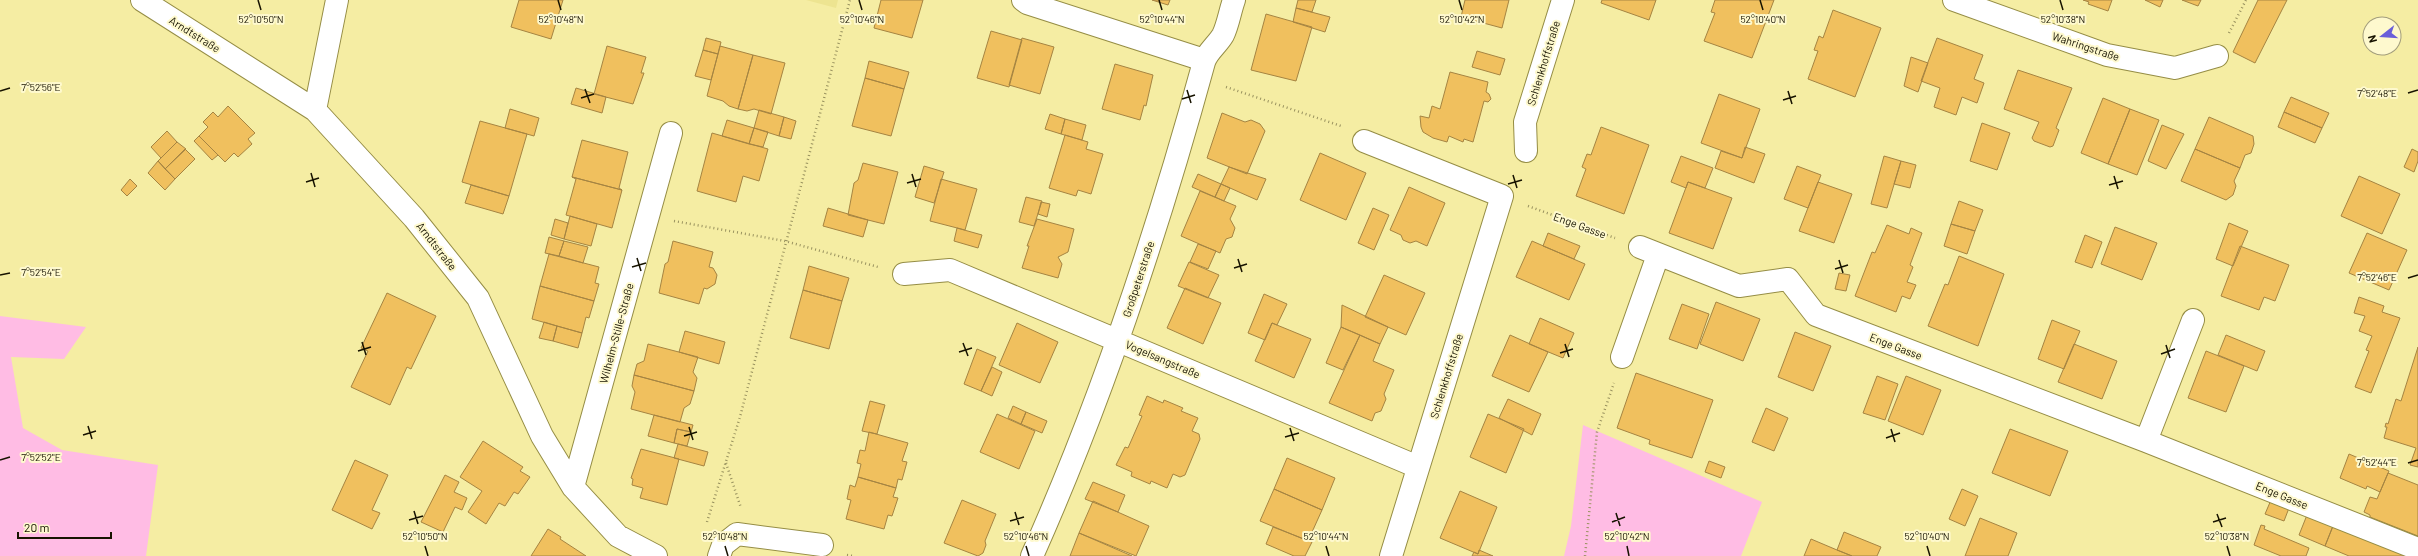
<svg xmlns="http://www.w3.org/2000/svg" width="2418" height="556" font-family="Barlow,sans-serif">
	<rect width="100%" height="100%" fill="#f5eda3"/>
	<path fill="#ede491" d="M806,0H838L836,8Z"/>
	<path fill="#ffbce4" d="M0,316L86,327L64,359L11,357L23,428L62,450L158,465L146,556H0Z
		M1583,425L1762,502L1741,556H1564L1571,526Z"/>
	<path fill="#f0c05e" stroke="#a58442" d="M519,0H563L551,39L511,27Z
		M881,0H923L912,38L874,28Z
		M1152,0H1170L1168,5Z
		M1298,0H1316L1312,12L1296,8Z
		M1465,0H1509L1502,28L1461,17Z
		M1602,0H1656L1649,20L1601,3Z
		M1715,0H1774L1752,58L1704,41L1715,13L1711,12Z
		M2083,0H2112L2108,11L2088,4L2089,2Z
		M2145,0H2163L2160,7Z
		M2182,0H2201L2198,6Z
		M2258,0H2287L2255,63L2233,52Z
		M1296,8L1330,17L1325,32L1293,22Z
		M1833,10L1881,28L1855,97L1808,79L1818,51L1814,50L1819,36L1823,38Z
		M1266,14L1312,27L1296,81L1251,70Z
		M991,31L1022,40L1009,87L977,78Z
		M706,38L721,42L718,54L703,50Z
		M1022,38L1054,47L1040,94L1009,85Z
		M1937,38L1983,55L1974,79L1984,83L1977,103L1962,97L1956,115L1934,107L1940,88L1921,81Z
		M607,46L646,57L641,73H644L633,104L594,94Z
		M720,46L753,55L738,109L729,106L723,101L707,96Z
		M703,50L718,54L711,80L695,76Z
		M1477,51L1505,59L1500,75L1472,67Z
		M753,55L785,63L771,114L754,109L747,111L738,109Z
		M1911,57L1928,63L1918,92L1904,86Z
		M869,61L909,72L904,89L865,78Z
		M1115,64L1153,75L1146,106L1144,105L1140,120L1102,109Z
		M2018,70L2072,88L2056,128L2059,130L2053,146L2050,147L2034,141L2032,138L2039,122L2004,109Z
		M1450,72L1488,82L1486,92L1489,94L1491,99L1488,102L1484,101L1473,142L1464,139L1463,142L1449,136L1447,142L1433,138L1423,132L1421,127L1420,116L1429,118L1432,106L1440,109Z
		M865,78L904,89L891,136L852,126Z
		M576,88L606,97L602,113L571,104Z
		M1719,94L1760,109L1742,158L1701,143Z
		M2291,97L2329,113L2322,128L2284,112Z
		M2103,98L2130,109L2108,164L2081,153Z
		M228,106L255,133L248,139L252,144L238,157L234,153L225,162L199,136L208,127L203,122L213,112L218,117Z
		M510,109L539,118L534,136L505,128Z
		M2130,109L2159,120L2137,175L2108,164Z
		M759,110L784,117L779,136L754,128Z
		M2284,112L2322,128L2315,143L2278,127Z
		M1222,113L1245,122L1251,120L1260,124L1265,131L1247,174L1207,158Z
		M1050,114L1065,119L1061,134L1045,129Z
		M784,117L796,121L791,139L779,136Z
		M2209,117L2253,136L2254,144L2251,153L2245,155L2240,168L2195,149Z
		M1065,119L1086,125L1082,140L1061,134Z
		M727,120L754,128L749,144L722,136Z
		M480,121L527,134L509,196L462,182Z
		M1982,123L2010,133L1997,170L1970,161Z
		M2162,125L2184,134L2166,169L2148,161Z
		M1601,127L1649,145L1624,214L1576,196L1586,169L1582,167L1587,154L1591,155Z
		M754,128L768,132L763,147L749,144Z
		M167,131L177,142L161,158L151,147Z
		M712,133L768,149L759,181L743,176L736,202L697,191Z
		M1065,135L1088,142L1086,149L1103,154L1091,194L1078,190L1076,196L1049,188Z
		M199,136L218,155L212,160L194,141Z
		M582,140L628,152L619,188L622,190L572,177Z
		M177,142L186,149L165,169L158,161Z
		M1745,147L1765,154L1754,183L1715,168L1721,151L1742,158Z
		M185,149L195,159L175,179L165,169Z
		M2195,149L2240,168L2234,181L2236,186L2233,195L2226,200L2181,181Z
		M2412,149L2418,152V161L2414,172L2404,167Z
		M1320,153L1366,173L1346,220L1300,200Z
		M1681,156L1713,168L1705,188L1688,182L1686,188L1671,182Z
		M1884,156L1901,161L1887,208L1871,204Z
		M158,161L175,179L165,190L148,173Z
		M1901,161L1916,165L1910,188L1894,184Z
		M863,163L898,172L884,224L848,215L854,183L858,180Z
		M924,166L944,172L934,203L915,197Z
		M1797,166L1821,175L1808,208L1784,199Z
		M1229,167L1266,179L1257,200L1221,184Z
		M1198,174L1221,184L1215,197L1192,187Z
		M2359,176L2400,194L2382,234L2341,216Z
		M572,177L622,190L612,228L566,215L576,179Z
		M130,179L137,186L127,196L121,190Z
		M941,179L977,189L965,230L930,221Z
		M1688,182L1732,198L1713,249L1669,233Z
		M1818,182L1852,194L1834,243L1799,231Z
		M1221,184L1230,188L1224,201L1215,197Z
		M471,185L509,196L503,214L465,203Z
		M1409,187L1445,203L1427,246L1416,241L1410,243L1403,240L1401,235L1390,230Z
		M1200,191L1236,206L1230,219L1235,228L1232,237L1226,239L1220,253L1181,236Z
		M1026,197L1042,201L1034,226L1019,222Z
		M1959,201L1983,210L1975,231L1951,224Z
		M1041,202L1050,204L1047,217L1038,214Z
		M828,208L868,220L863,237L823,226Z
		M1373,208L1389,215L1374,250L1358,243Z
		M570,216L597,224L591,246L564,239Z
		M555,219L568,223L564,239L551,235Z
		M1037,219L1074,229L1068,252L1058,257L1062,264L1058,278L1022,268L1029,246H1027Z
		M2229,223L2248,231L2233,266L2216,259Z
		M1951,224L1975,231L1967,254L1944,246Z
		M1887,225L1909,234L1911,228L1922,233L1910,265L1913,267L1907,282L1916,285L1910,299L1902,296L1896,312L1855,296L1872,252L1875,253Z
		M2115,227L2157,243L2142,280L2101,264Z
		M957,228L982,235L978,248L954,241Z
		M1548,233L1580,246L1574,259L1543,246Z
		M2367,233L2407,250L2389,290L2349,273Z
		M2085,235L2102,242L2092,268L2075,262Z
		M549,237L564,241L559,256L545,253Z
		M564,241L588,247L583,263L559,256Z
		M673,241L713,252L709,267L713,268L717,275L715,284L707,289L704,288L699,304L659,293L665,264L668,262Z
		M1532,241L1585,264L1569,300L1516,277Z
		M1198,244L1216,251L1208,269L1190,262Z
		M2240,246L2289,265L2275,301L2264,297L2259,310L2221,296Z
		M549,254L599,267L595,283L599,284L594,301L540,286Z
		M1959,256L2004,274L1978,346L1928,326L1945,284L1948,285Z
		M1189,262L1219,275L1208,298L1178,286Z
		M809,266L849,278L842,301L803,290Z
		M1839,273L1850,275L1846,291L1835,289Z
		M1384,275L1425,293L1406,335L1365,317Z
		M540,286L594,301L589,318L586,317L582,333L532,319Z
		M1185,288L1221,303L1203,344L1167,328Z
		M803,290L842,301L829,349L790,338Z
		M387,293L436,316L411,369L407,367L390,405L351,387L368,351L361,348Z
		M1264,294L1287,304L1277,325L1272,323L1265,340L1248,333Z
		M2359,297L2384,306L2382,312L2400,318L2371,393L2355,387L2369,351L2366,350L2372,336L2359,331L2365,316L2354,313Z
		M1716,302L1760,319L1743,361L1700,344Z
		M1682,304L1709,314L1697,349L1669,339Z
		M1342,305L1388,327L1380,344L1341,327Z
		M1540,318L1574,333L1563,358L1529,344Z
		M2052,320L2080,331L2064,369L2038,359Z
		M544,322L557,326L553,341L539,338Z
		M1017,323L1058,342L1040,383L999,365Z
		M1272,323L1311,339L1294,378L1255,361Z
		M557,326L582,333L578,348L553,341Z
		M1341,327L1360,335L1343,370L1326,363Z
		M685,331L725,342L719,364L679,352Z
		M1795,332L1831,346L1813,391L1778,377Z
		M1360,335L1380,344L1373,361L1394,370L1384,394L1386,399L1381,411L1375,413L1372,421L1329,403Z
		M1510,335L1548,352L1529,392L1492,376Z
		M2226,335L2265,351L2257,371L2218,355Z
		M648,344L698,357L693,372L697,378L694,391L634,375L637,364L644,361Z
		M2074,344L2117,361L2102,399L2058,382Z
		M2418,347V467L2410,465L2416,448L2384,438L2387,427H2385L2386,423L2388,424L2396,399L2401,401Z
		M977,349L996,357L981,391L964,384Z
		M2206,351L2244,366L2226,412L2188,398Z
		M992,367L1002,372L992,396L981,391Z
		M1636,373L1713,400L1692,458L1649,444L1650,440L1617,428Z
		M634,375L694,391L690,404L684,408L680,422L631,409L635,392L632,386Z
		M1877,376L1898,384L1885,420L1863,413Z
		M1906,376L1941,390L1923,435L1888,421Z
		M1147,396L1163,403L1164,400L1183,408L1181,411L1198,418L1192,431L1199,434L1200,439L1185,475L1180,477L1173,474L1167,488L1151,481L1150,484L1131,476L1132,472L1116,465L1125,447L1128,448L1142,416L1139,415Z
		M1508,399L1541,414L1532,435L1499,418Z
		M870,401L885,405L877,434L862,431Z
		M1013,406L1026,412L1021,424L1008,418Z
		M1766,408L1788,418L1774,451L1752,442Z
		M1026,412L1047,421L1042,433L1021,424Z
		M997,414L1035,431L1019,469L980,452Z
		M1488,414L1524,429L1506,473L1470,457Z
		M654,415L693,425L691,432L677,429L674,443L648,436Z
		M677,429L691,432L687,446L674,443Z
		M2010,429L2068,451L2050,496L1992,473Z
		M869,432L908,443L902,461L907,462L902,480L898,479L896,488L858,477L861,464L857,463L860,450L865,451Z
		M483,441L523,467L520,471L530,477L518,494L514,492L505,506L499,503L486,524L468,512L482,491L460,477Z
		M678,444L708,452L704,466L674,458Z
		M641,449L679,459L667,505L640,498L643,488L632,485L633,479L631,478Z
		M2349,454L2389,471L2380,492L2367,486L2366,489L2340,478Z
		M1287,458L1335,478L1322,510L1274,489Z
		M355,460L388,475L372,510L380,513L372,529L332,510Z
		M1709,461L1725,467L1721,478L1705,472Z
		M2388,473L2418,485V536L2370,517V515L2364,512L2370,497L2377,499Z
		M445,475L459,482L454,492L467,498L462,510L455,507L443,532L421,522Z
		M858,477L896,488L893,497L898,498L892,516L888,515L884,529L846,519L851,500L847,499L850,485L855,487Z
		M1093,482L1125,495L1118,512L1085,499Z
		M1274,489L1322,510L1308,541L1260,521Z
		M1962,489L1978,496L1965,526L1949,519Z
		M1460,491L1497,507L1478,554L1440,538Z
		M962,500L996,514L985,541L986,545L983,553L978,556L944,543Z
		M2271,500L2289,508L2284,521L2265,514Z
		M1093,501L1149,526L1136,556L1079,533Z
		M2307,515L2333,526L2325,546L2299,535Z
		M1980,518L2017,533L2008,556H1965Z
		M2261,525L2265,526L2264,529L2309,548L2306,556H2281L2254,545Z
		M2333,526L2407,556H2349L2325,546Z
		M1273,527L1312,542L1305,556H1294L1266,544Z
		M548,529L561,537L560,539L586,556H531Z
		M1844,532L1881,547L1877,556H1852L1837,550Z
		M1079,533L1132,556H1070Z
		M1811,539L1837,550L1852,556H1804Z
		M1479,550L1493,556H1472L1474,552L1478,554Z"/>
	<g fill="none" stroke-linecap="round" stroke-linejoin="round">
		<g stroke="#958d45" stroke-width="24">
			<path id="minor" d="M142,0L315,110L414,218L478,298L542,436L573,487L618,536L656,556
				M1023,0L1027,3L1204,60
				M1954,0L2107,55L2175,68L2217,56
				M315,110L337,0
				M1364,141L1502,196L1391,556
				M1526,151L1525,122L1563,0
				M1640,247L1739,286L1788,279L1816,315L2146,441L2418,549
				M904,274L950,270L1418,467
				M1622,357L1658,255
				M2146,441L2193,320
				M573,487L671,133
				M719,556L723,545L737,534L822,545
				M1032,556C1103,397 1158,230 1204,62C1207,52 1218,44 1223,35C1228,25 1230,11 1234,0"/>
		</g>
		<path stroke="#99925f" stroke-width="2.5" stroke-dasharray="1 3" stroke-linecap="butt" d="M2229,33L2246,0
			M1226,87L1341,126
			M1528,206L1615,238
			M674,221L785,241L878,267
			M726,463L741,508
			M707,522L740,417L850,0
			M847,555L853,556
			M1585,556L1597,432L1614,383"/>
		<use href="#minor" stroke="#fff" stroke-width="22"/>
	</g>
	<path fill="none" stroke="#171300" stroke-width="1.5" d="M258,0L261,10M558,0L561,10M859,0L862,10M1159,0L1162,10M1459,0L1462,10M1760,0L1763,10M2060,0L2063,10M585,89L590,103M1187,90L1191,103M0,91L10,88M1788,91L1792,104M2408,93L2418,90M581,98L594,94M1182,99L1195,95M1783,100L1796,96M311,173L315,187M912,174L916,187M1513,175L1517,188M2114,176L2118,189M306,182L319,178M907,183L921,179M1508,184L1522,180M2109,185L2123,181M637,258L641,271M1238,259L1242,272M1839,260L1843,273M632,267L646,263M1234,268L1247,264M1835,269L1848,265M0,275L10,273M2408,278L2418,275M362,342L366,355M963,343L968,356M1565,344L1569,357M2166,345L2170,358M358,351L371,347M959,352L972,348M1560,353L1573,349M2161,354L2175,349M88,426L92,439M689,427L693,440M1290,428L1294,441M1891,429L1895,442M83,435L96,431M684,436L697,432M1285,437L1299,433M1886,438L1900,433M0,460L10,457M2408,463L2418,460M414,511L418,524M1015,512L1019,525M1616,513L1620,526M2217,514L2222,527M409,520L423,516M1010,521L1024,517M1612,522L1625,517M2213,522L2226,518M425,546L428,556M725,546L728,556M1026,546L1029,556M1326,546L1329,556M1627,546L1629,556M1927,546L1930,556M2227,546L2230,556"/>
	<g text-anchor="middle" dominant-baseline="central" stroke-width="4" stroke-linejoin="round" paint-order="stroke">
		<g font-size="11" fill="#171300" stroke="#fef9ce">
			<text transform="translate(195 34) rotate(32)">Arndtstraße</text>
			<text transform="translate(2086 46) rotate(18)">Wahringstraße</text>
			<text transform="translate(1543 63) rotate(-73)">Schlenkhoffstraße</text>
			<text transform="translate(1580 225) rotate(20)">Enge Gasse</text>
			<text transform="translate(437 246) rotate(52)">Arndtstraße</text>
			<text transform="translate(1138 279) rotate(-72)">Großpeterstraße</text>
			<text transform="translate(616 333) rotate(-75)">Wilhelm-Stille-Straße</text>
			<text transform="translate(1896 346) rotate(21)">Enge Gasse</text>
			<text transform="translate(1163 359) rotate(23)">Vogelsangstraße</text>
			<text transform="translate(1446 376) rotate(-73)">Schlenkhoffstraße</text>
			<text transform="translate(2282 495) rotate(22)">Enge Gasse</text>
		</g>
	</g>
	<g font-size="10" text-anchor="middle" fill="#171300" stroke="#fef9ce" stroke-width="4" stroke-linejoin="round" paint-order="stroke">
		<text x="261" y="23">52°10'50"N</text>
		<text x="561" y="23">52°10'48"N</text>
		<text x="862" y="23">52°10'46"N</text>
		<text x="1162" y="23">52°10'44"N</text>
		<text x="1462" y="23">52°10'42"N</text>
		<text x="1763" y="23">52°10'40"N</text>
		<text x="2063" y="23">52°10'38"N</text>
		<text x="41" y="91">7°52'56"E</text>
		<text x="2377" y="97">7°52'48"E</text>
		<text x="41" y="276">7°52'54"E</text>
		<text x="2377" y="281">7°52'46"E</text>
		<text x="41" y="461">7°52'52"E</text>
		<text x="2377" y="466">7°52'44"E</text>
		<text x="425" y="540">52°10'50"N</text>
		<text x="725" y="540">52°10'48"N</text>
		<text x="1026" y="540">52°10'46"N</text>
		<text x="1326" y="540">52°10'44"N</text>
		<text x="1627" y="540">52°10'42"N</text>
		<text x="1927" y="540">52°10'40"N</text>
		<text x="2227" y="540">52°10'38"N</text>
	</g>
	<g transform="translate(2382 36) rotate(253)"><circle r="19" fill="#fef9ce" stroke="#a29d7c"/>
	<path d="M0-3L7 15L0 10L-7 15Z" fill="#6a5fd9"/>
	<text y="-6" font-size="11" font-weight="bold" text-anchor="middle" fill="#171300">N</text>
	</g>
	<path d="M18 532v6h93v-6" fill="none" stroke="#171300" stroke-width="2"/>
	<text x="24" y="532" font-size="12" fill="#171300" stroke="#fef9ce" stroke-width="3" paint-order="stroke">20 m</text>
</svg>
